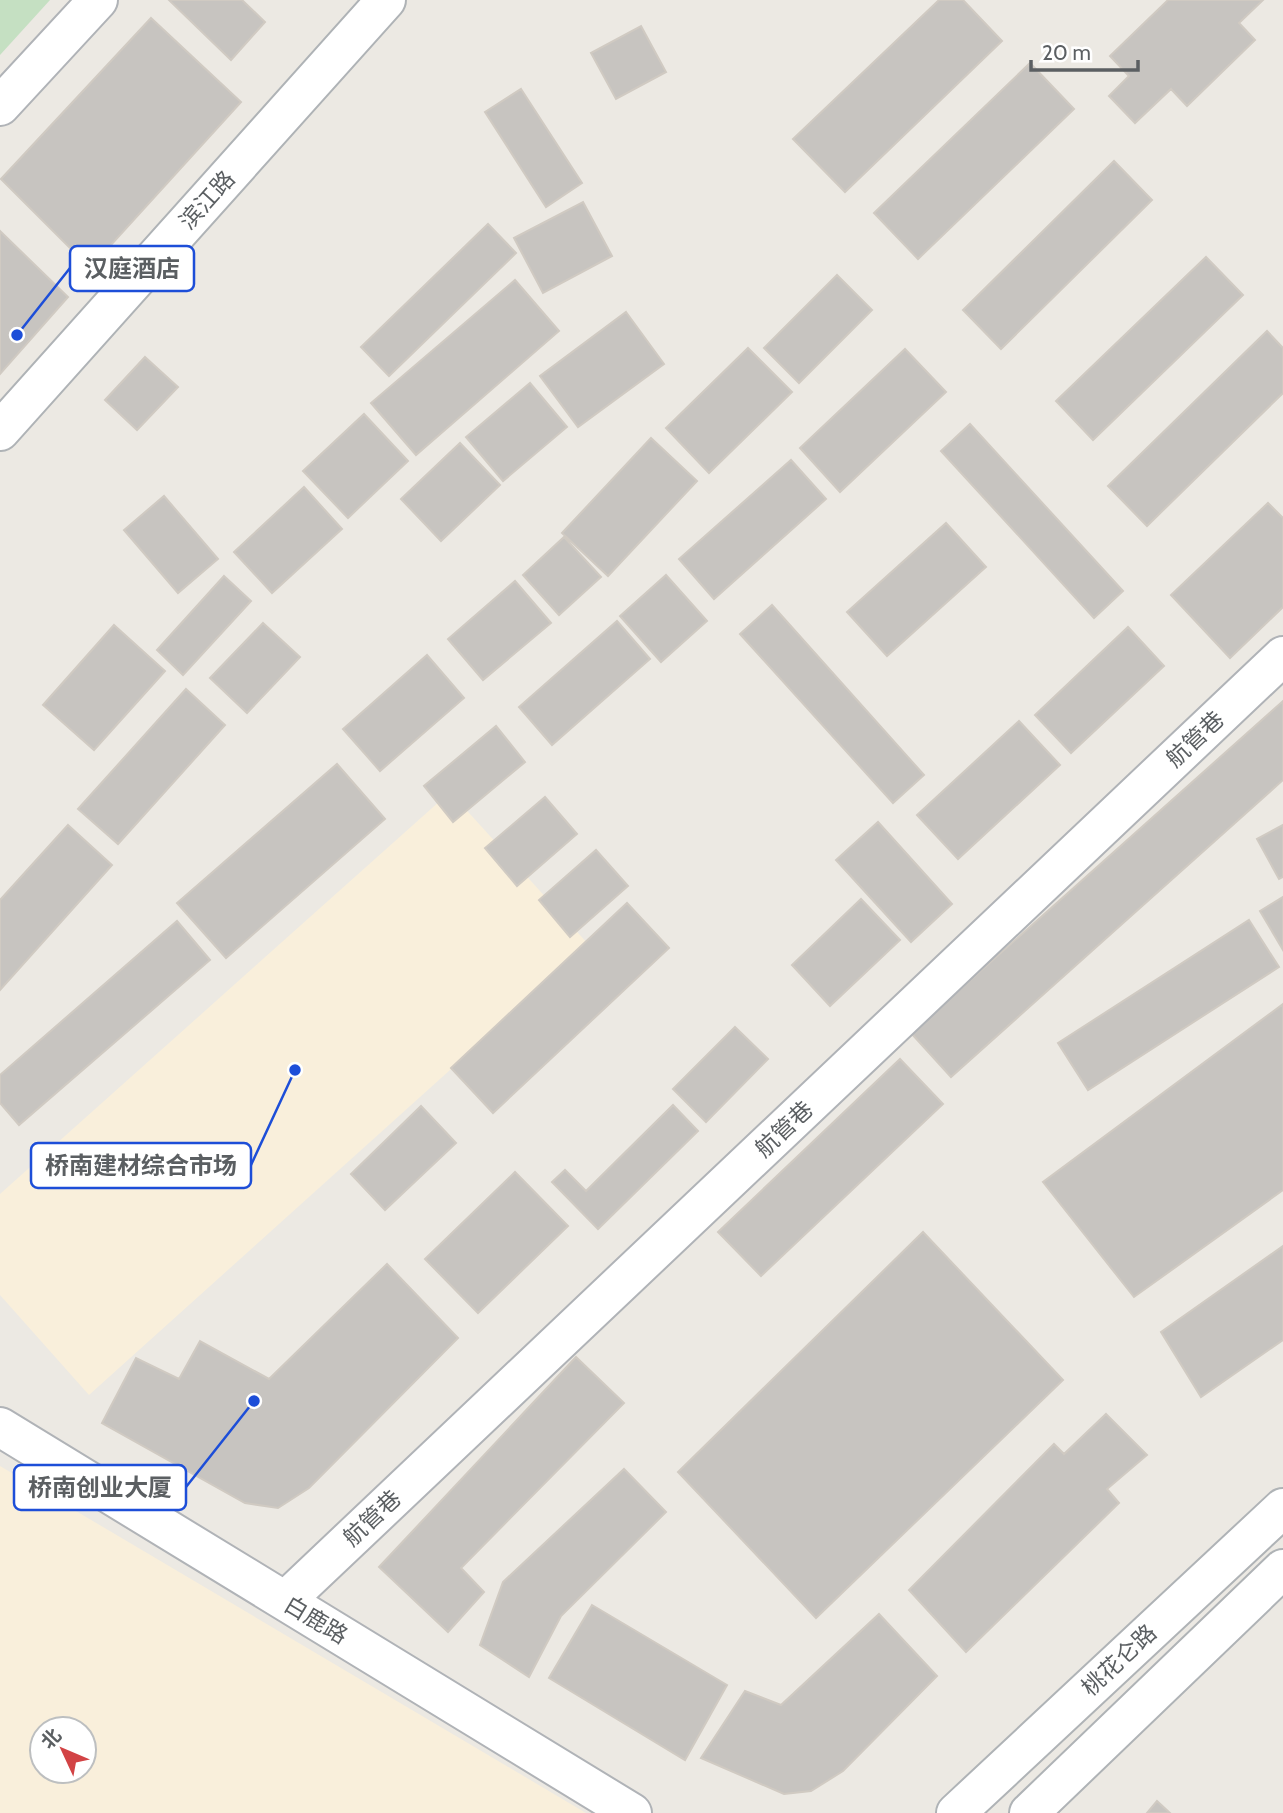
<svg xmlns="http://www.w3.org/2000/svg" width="1283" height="1813" font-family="Cabin,'Noto Sans SC',sans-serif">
	<rect width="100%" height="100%" fill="#ece9e3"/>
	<path fill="#f9efdb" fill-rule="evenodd" d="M450,792L589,945L89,1395L0,1295V1194Z
		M0,1466L586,1813H0ZM84,1729V1771H42V1729Z"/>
	<path fill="#c5e0c2" d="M0,0H50L0,55Z"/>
	<path fill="#c7c4c0" stroke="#d0cac2" stroke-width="2" d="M169,0H242L265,22L231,60Z
		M939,0H963L1002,41L845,192L793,139Z
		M1168,0H1263L1239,23L1255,40L1187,106L1171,89L1135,123L1109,96L1129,76L1110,56Z
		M151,18L241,102L90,268L1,179Z
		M641,26L666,72L616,99L591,53Z
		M1030,63L1074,109L918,259L874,213Z
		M521,89L582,183L546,207L485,112Z
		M1114,161L1152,200L1001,349L963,310Z
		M583,202L612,256L543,293L514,238Z
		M488,224L516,253L389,376L361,347Z
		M0,231L68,297L0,374Z
		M1206,257L1243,295L1093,440L1056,401Z
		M837,275L872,310L799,383L764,348Z
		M515,280L559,331L416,455L371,403Z
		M626,312L664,364L578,427L540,376Z
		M1267,331L1283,348V393L1147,526L1108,486Z
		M748,348L792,392L709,473L666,428Z
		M905,349L946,392L840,492L800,448Z
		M145,357L178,387L137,430L105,400Z
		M530,383L567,427L503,481L466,437Z
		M364,414L408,461L348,518L303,471Z
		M970,424L1123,591L1094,618L941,451Z
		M651,438L697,481L608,576L562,533Z
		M460,443L500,485L441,541L401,499Z
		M791,460L826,499L714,599L679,559Z
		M304,487L342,529L272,593L234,552Z
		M164,496L218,559L178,593L124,530Z
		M1268,503L1283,518V607L1230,658L1171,595Z
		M946,523L986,567L887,656L847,612Z
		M564,537L601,577L559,615L523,575Z
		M666,575L707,621L661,662L620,616Z
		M224,576L251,601L183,675L157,650Z
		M515,581L551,623L483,680L448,639Z
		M772,605L924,775L893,803L740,634Z
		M617,621L650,659L552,745L519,707Z
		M263,623L300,657L247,713L210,678Z
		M114,625L165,671L94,750L43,705Z
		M1128,627L1164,666L1071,753L1035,715Z
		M427,655L464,698L380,771L343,729Z
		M186,689L225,725L118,844L78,809Z
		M1283,701V780L951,1077L911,1033Z
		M1019,721L1060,765L958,859L917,815Z
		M496,726L525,762L453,822L424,786Z
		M337,764L385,819L226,958L177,903Z
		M545,797L577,834L517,886L485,848Z
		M878,822L952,904L911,942L836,860Z
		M68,825L112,865L0,990V900Z
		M1283,825V877L1279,879L1257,839Z
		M596,850L628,886L570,937L539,900Z
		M1283,897V950L1260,911Z
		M861,899L900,940L830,1006L792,965Z
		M627,903L669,948L493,1113L451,1068Z
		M1249,920L1279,967L1088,1090L1058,1043Z
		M177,921L210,960L19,1125L0,1103V1075Z
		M1283,1004V1190L1134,1297L1043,1182Z
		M735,1027L768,1059L706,1122L673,1089Z
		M900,1059L943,1104L761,1276L718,1232Z
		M673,1105L698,1131L598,1229L552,1182L565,1170L586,1191Z
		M421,1106L456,1143L385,1210L351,1174Z
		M515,1172L568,1226L478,1313L425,1259Z
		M923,1232L1063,1380L816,1618L678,1472Z
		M1283,1246V1340L1201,1397L1161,1332Z
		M387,1264L458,1338L309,1488L278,1508L245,1503L102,1423L136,1358L179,1379L200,1341L269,1379Z
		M576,1357L624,1403L461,1568L484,1592L448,1632L379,1567Z
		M1106,1414L1147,1455L1107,1489L1119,1503L966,1652L909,1590L1054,1444L1064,1454Z
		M624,1469L666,1512L561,1616L529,1677L480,1645L503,1582Z
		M592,1605L727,1685L685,1760L549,1678Z
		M879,1614L937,1676L843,1771L811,1791L784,1794L701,1758L745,1691L781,1705Z
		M1157,1801L1170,1813H1147Z"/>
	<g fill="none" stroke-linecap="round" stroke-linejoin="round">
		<g stroke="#b0b3b7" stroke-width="42">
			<path id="minor" d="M0,106L98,0
				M0,1427L632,1813
				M285,1601L1283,656"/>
		</g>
		<g stroke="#afb3b6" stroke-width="42">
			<path id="secondary" d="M0,431L386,0
				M956,1813L1283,1508
				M1029,1813L1283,1569"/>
		</g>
		<use href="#minor" stroke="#fff" stroke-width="38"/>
		<use href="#secondary" stroke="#fff" stroke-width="38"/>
	</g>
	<g text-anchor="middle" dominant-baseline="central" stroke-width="5" stroke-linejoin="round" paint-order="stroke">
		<g font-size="23" fill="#5b5f62" stroke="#fff">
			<text transform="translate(207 200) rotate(-48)">滨江路</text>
			<text transform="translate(1195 739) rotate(-43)">航管巷</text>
			<text transform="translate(784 1129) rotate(-43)">航管巷</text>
			<text transform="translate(372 1518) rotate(-43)">航管巷</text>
			<text transform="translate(316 1620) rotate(31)">白鹿路</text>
			<text transform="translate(1119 1660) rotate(-43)">桃花仑路</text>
		</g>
	</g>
	<path fill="none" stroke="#1d4ed8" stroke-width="2.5" d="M17 335L70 268M295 1070L251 1165M254 1401L186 1487"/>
	<g fill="#1d4ed8" stroke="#fff" stroke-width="2.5">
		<circle cx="17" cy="335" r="7"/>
		<circle cx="295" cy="1070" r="7"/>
		<circle cx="254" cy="1401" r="7"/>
	</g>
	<g fill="#fff" stroke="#1d4ed8" stroke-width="2.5">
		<rect x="70" y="246" width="124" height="45" rx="7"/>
		<rect x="31" y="1143" width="220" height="45" rx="7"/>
		<rect x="14" y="1465" width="172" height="45" rx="7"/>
	</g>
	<g font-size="24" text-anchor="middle" font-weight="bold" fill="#5b5f62">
		<text x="132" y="277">汉庭酒店</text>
		<text x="141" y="1174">桥南建材综合市场</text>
		<text x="100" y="1496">桥南创业大厦</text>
	</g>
	<g transform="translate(63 1750) rotate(314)"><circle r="33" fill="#ffffff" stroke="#bdbfc0" stroke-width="2"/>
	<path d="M0-5L12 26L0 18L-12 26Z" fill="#d24345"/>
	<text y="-10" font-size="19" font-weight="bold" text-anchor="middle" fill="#5b5f62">北</text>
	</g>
	<path d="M1031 60v10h107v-10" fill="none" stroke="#5b5f62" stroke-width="3.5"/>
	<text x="1042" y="60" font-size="21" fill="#5b5f62" stroke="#ffffff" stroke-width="5" paint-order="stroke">20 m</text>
</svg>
